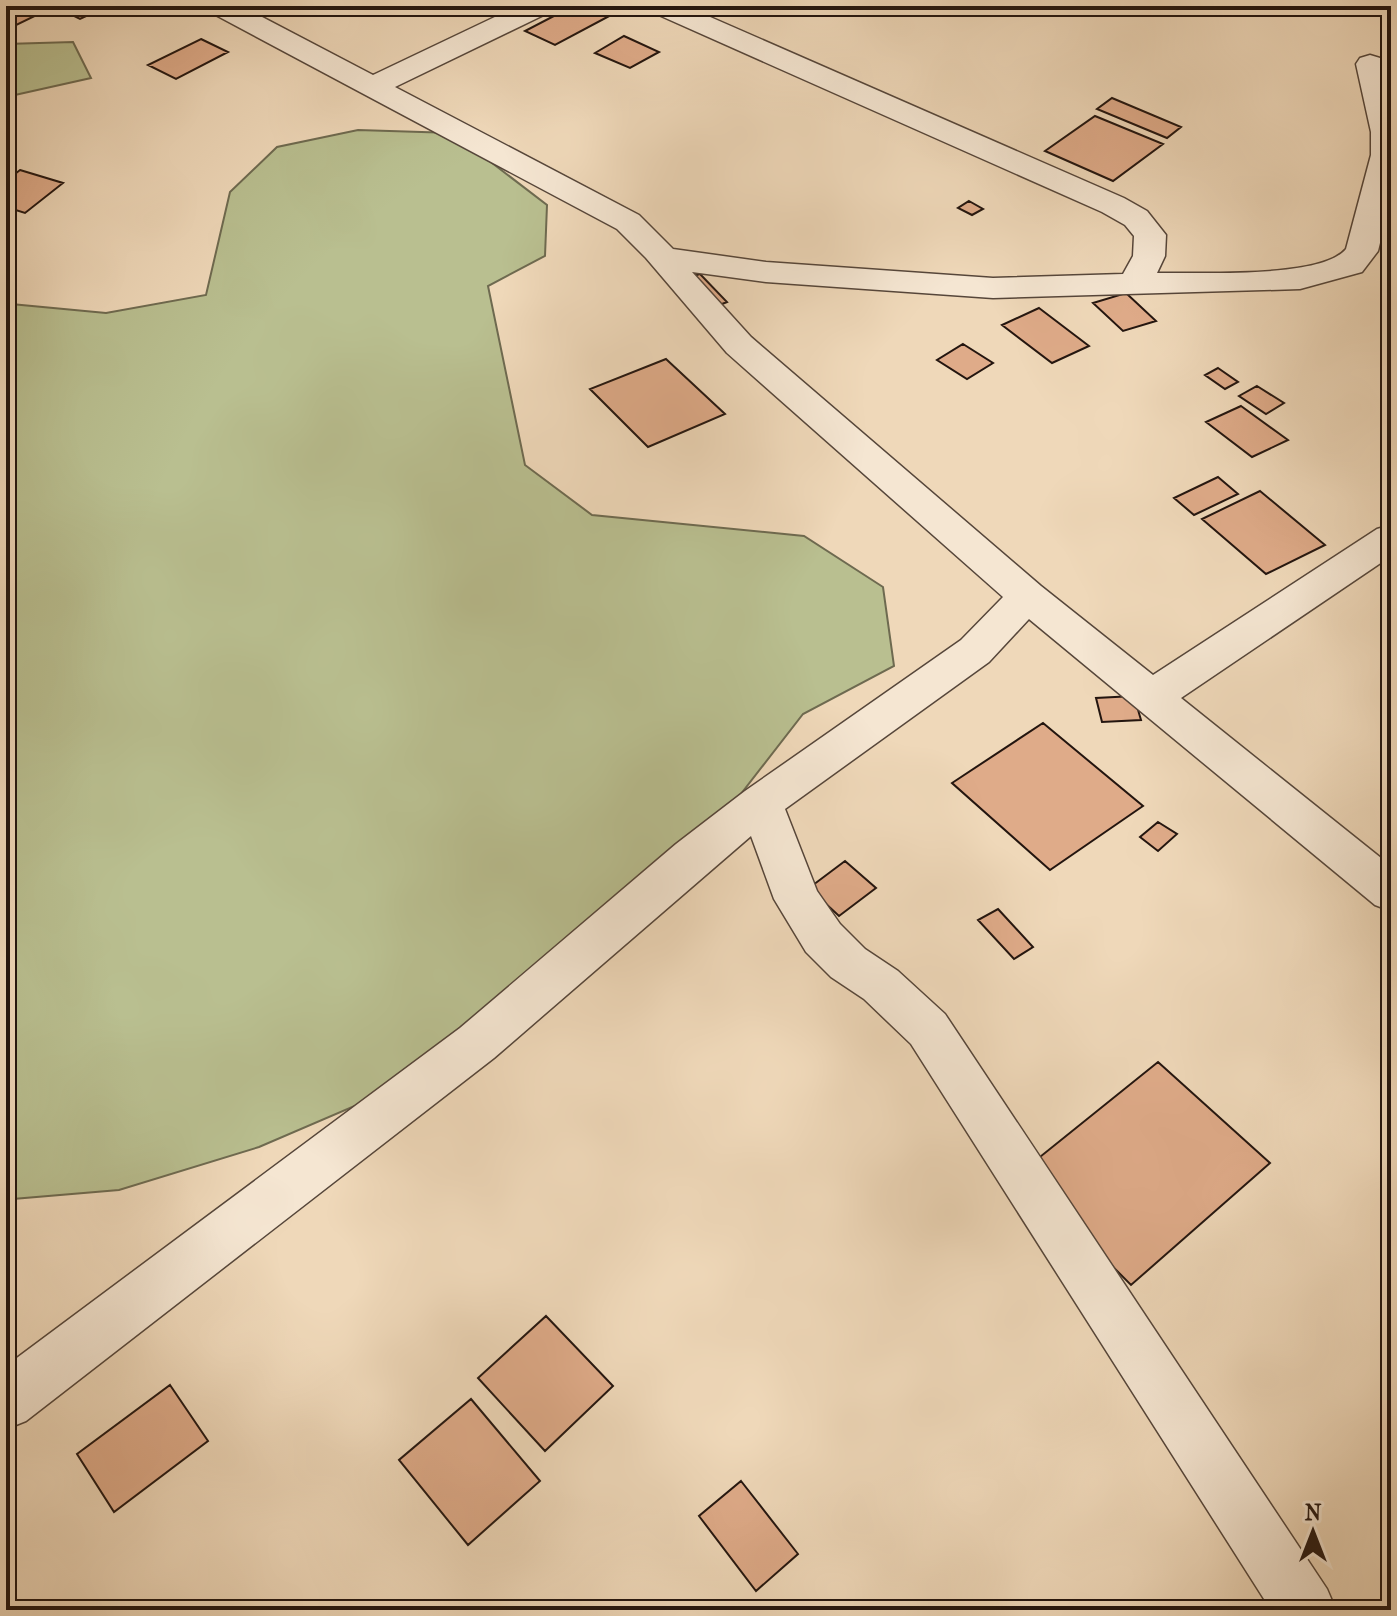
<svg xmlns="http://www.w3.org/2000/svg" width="1397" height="1616" font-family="'IM FELL French Canon',serif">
	<rect width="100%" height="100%" fill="#efd8b9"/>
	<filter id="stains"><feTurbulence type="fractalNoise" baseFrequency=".0025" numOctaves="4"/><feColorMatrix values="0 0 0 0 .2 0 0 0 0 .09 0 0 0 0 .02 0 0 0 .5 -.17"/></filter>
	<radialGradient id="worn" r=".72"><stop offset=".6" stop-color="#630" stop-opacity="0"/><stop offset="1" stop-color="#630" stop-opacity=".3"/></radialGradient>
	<path fill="#b9bf90" stroke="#6e6a50" stroke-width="2" d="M73,42L91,78L6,97V44Z
		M358,130L453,133L547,205L545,256L488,286L525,465L592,515L804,536L883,587L894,666L803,714L692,857L392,1090L259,1147L119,1190L13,1199L6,1208V301L11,304L106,313L206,295L230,192L277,147Z"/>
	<path fill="#dfab89" stroke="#23150f" stroke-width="2" d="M6,6H31L43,12L6,30Z
		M54,6H108L80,19Z
		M573,6H628L555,45L525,31Z
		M624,36L659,52L630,68L595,53Z
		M201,39L228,52L176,79L148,65Z
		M1112,98L1181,127L1167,138L1097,109Z
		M1095,116L1163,144L1113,181L1045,151Z
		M20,170L63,183L25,213L6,207V181Z
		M969,201L983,209L972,215L958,208Z
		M700,274L727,302L717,306L690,277Z
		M1126,293L1156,321L1123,331L1093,303Z
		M1039,308L1089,346L1052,363L1002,325Z
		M963,344L993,363L967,379L937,360Z
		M666,359L725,414L648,447L590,389Z
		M1218,368L1238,382L1225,389L1205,375Z
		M1257,386L1284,403L1266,414L1239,396Z
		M1241,406L1288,440L1252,457L1206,422Z
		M1218,477L1238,494L1194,515L1174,498Z
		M1260,491L1325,545L1266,574L1202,519Z
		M1134,696L1141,720L1102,722L1096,698Z
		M1043,723L1143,806L1050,870L952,783Z
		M1158,822L1177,834L1158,851L1140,837Z
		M845,861L876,888L839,916L809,888Z
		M998,909L1033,947L1014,959L978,920Z
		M1158,1062L1270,1163L1131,1285L1020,1173Z
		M546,1316L613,1386L545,1451L478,1378Z
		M170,1385L208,1441L114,1512L77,1454Z
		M471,1399L540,1481L468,1545L399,1460Z
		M741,1481L798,1554L756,1591L699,1516Z"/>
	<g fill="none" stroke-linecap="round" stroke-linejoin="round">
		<g stroke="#56463a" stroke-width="3">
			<path id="minor" d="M206,6H241L373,75L518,6H554L550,12L395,87L639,215L673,249L766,262L993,278L1123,274L1133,256L1134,236L1125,225L1102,212L652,12L648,6H685L1124,198L1147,211L1166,235L1165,256L1157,273C1198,272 1321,279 1346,249L1371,155V132L1356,64L1360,58L1370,55L1380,58L1391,91V198L1378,251L1362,272L1300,289L993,298L766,282L692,272L751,337L1041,586L1153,675L1377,529L1391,525V556L1181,698L1391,866V911L1375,905L1029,619L989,662L785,809L817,891L840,924L865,949L898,971L945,1014L1327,1589L1336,1610H1271L911,1044L864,999L831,977L806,952L774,899L751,836L494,1058L26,1421L6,1429V1366L460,1028L676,844L745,791L961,640L1003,597L727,353L646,258L617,229L210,12Z"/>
		</g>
		<use href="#minor" fill="#f5e6d2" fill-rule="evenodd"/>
	</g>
	<rect width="1397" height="1616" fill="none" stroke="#efd8b9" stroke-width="32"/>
	<rect x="8" y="8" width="1381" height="1600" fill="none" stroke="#23150f" stroke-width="4"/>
	<rect x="16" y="16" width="1365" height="1584" fill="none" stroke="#23150f" stroke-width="2"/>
	<g transform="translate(1313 1532)" stroke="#f5e6d2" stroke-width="6" paint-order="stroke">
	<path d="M0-6L14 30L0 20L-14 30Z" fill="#23150f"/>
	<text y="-12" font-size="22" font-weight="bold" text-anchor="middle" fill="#23150f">N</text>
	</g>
	<rect width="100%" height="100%" filter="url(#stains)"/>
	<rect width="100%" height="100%" fill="url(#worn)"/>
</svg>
